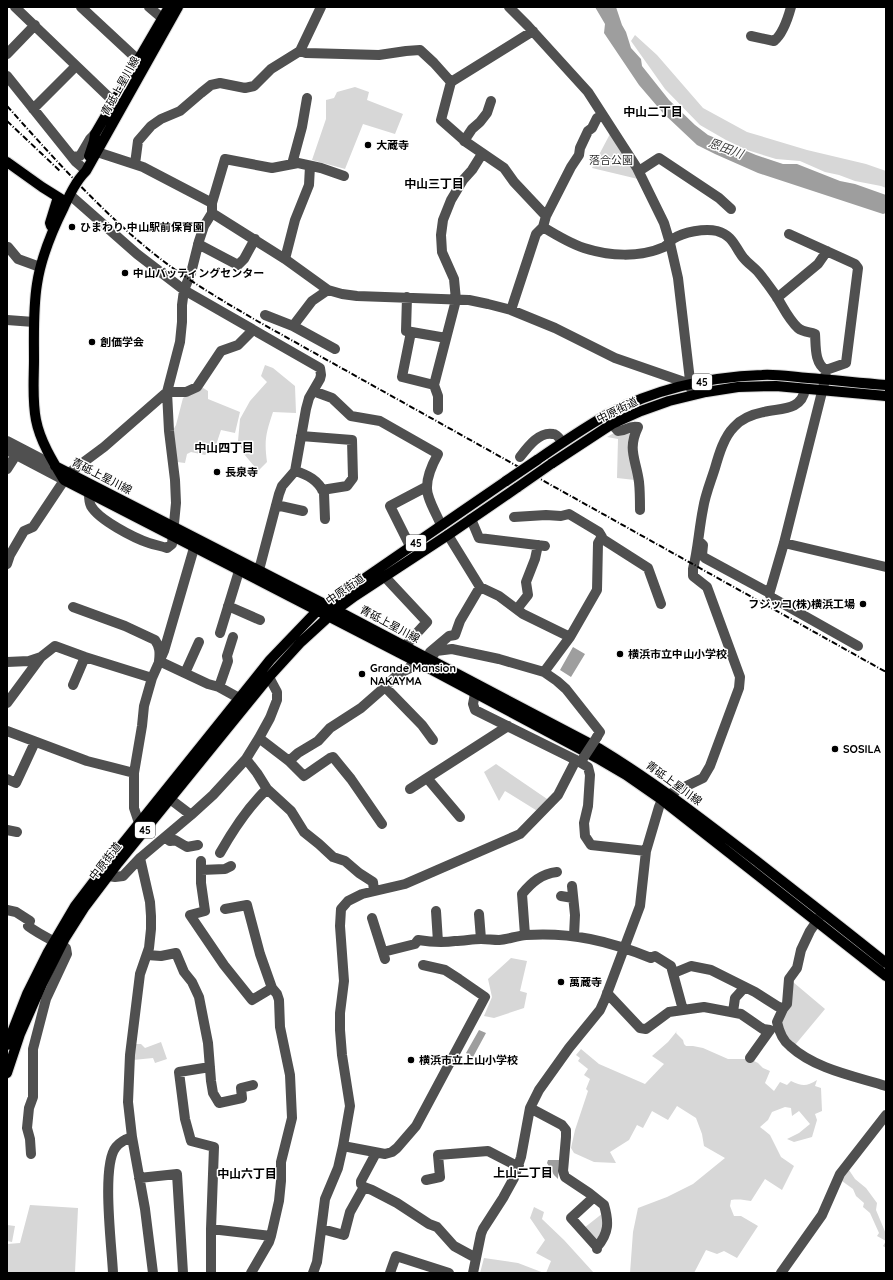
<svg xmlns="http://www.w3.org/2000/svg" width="893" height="1280" font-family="Quicksand,'Noto Sans JP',sans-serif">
	<rect width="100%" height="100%" fill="#fff"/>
	<path fill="#d7d7d7" d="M635,35L657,55L703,108L747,132L807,150L866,164L886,171V188L881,186L855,181L839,175L825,172L800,161L776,159L747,150L726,140L700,125L665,89L631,41Z
		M355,87L369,92L367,100L403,114L395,134L363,124L345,169L312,160L326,119V100L334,98L337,92Z
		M610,134L638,179L592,168Z
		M265,365L273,368L295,386L296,413L273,412C266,433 264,440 267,462L258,471L244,454L238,441L240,419L250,401L267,382L261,376Z
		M200,386L208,391V399L240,412L235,433L221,430L216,445L205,455L191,452L187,454L185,463L177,462L172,432L176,425L183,398Z
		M631,429L635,480L617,478L618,439L607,437L614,433Z
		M496,764L550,801L539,812L505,791L499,801L484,772Z
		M511,958L527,961L520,991L527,993L524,1008L494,1018L484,1016L492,997L488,979Z
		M793,982L825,1009L795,1045L783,1033L779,1024Z
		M677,1031L676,1033L683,1040L684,1044L686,1046H693L703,1048L728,1059H750L758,1063L763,1068L770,1071L765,1083L774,1091L780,1082L787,1085L791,1081C802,1086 806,1087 817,1080L815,1086L821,1088L822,1111L815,1114L817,1120L812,1137L794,1142L787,1139L799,1133L810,1124L799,1111L792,1116L791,1108L785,1107L772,1112L768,1120L760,1127L770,1135L781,1157L794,1166L782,1190L765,1179L751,1201C744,1200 739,1199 731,1200L730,1206L734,1216H741L758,1226L737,1258L724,1251L717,1254L706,1250L694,1273H630L633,1232L638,1208L667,1197L693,1184L725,1158L704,1146L702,1134L696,1118L677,1106L668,1120L652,1111L643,1128L637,1125L629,1140L610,1152L616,1163L594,1162L574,1153L571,1148L575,1130L588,1091L586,1089L590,1079L584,1075L588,1069L578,1061L580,1058L576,1055L581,1049L599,1064L645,1084L664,1064L652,1056L668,1042Z
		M161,1042L167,1059L155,1063L153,1058L133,1060V1044H141L145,1048Z
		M849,1170L855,1179L866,1188L877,1203L876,1210L886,1234V1248L883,1246L886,1241L877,1236L879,1233L870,1213L863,1207L864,1203L856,1196L853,1189L842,1181V1178Z
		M30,1205L78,1208L75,1273H7V1244L20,1243Z
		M534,1207L544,1212L542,1219L564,1240L594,1273H546L551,1261L536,1253L545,1240L530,1218Z
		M603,1213L601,1236L597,1241L584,1228Z
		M7,1225L15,1226L12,1242L7,1241Z
		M484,1258L518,1263L544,1273H480Z"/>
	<path fill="#9e9e9e" d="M595,7H616L622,25L626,32L631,48L641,59L642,66L669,100L695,125L708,135L756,155L783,164H797L840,181L855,184L886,195V213L883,214L758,173L715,154L697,145L663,113L639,85L604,33L605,24Z
		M573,647L585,654L571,677L560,670Z
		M479,1030L486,1033L473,1057L466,1053Z
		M548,1160H559L558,1179L554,1175L547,1163Z"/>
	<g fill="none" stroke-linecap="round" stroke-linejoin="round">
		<g stroke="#dbdbdb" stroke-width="12">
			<path id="major" d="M178,7L86,171C76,181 70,194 64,207C52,231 41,257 37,284C33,309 34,334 34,359C34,379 32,400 36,420C40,441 53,462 64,480L419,663L597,758L626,775L662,800L886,976
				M89,156L94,141L95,134L169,7
				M7,162L42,187L66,202
				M51,226L50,223L58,197
				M537,460C560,444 584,428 608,414C655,389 710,377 762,375C777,374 793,377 808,378C834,380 860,383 886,385
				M551,464L612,424L641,411L669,401L706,392L738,387L776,386L886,396
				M55,466L336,610L600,749C656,783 707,823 759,863C801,896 844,929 886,963
				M7,1045L27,994L48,952L75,906L120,847L270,660L317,611L506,481
				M7,1073L20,1034L42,984L65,938L84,908L118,863L269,677L301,642L336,610L355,596L448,535L518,487"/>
		</g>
		<path stroke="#505050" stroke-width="10" d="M15,7L114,102
			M81,7L138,60
			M149,7L162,18
			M509,7L528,26L588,92L637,168L664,223L670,243L678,278L691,389
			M533,31L451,82L441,120L466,142L504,168L514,182L546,216
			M751,36L774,41C783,34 788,18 791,7
			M300,51L306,53L379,55L406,51L420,50L434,63L451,82
			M7,54L35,25
			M7,76L76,162L83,168
			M33,109L76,66
			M464,141L472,129L480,122L487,113L491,101
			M91,150L143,167L212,203
			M73,157L80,156L90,139L95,134
			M135,164L138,141L151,126L161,119L180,111L201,93L211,85L220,83L245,88L254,86L271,69L300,51L321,7
			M292,164L302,127L307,98
			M639,171L659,158L719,198L731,209
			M344,176L321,168L298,163L272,168L225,159L212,203V213L285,259L328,290L342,294L357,296L469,300L488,304L511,310L555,328L615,358L690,384
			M70,195L137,254L184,290L320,368L321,375L320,379L309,398L306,409L295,471L282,486L279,494L259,570
			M543,227C556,235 569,243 584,248C609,256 639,258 664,247C668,245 670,241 673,239C683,232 705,228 717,231C733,236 734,245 742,256C747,263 754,267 759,273C764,279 769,286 774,293C782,304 787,318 798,328C803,332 809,332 815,334C816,345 814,363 826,370L825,380L784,543L770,591H766L705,558L702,555L703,545L701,543
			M789,234L855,264L858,268L846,363L826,370
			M198,244L238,265L244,259L255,239
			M8,247L18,259L40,267
			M285,259L295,220L309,185L310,166
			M407,297L406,331L446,338
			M777,298L818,264L827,251
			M511,310L536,234L543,227L546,216L571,167L579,155L580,148L588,131L592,128L597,118L603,116
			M265,315L293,326L312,301L328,290
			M7,320L34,322
			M293,326L335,349
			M411,332L402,377L434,385
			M313,391L332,398L351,416L380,421L438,454C433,463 427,476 427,487C426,497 437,515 441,525
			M438,410V396L434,385L456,300L454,279L442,252L441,235L443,220L451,200L463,180L472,170L482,154
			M612,424L618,431C627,431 628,425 638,427C627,450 636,459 639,482C640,491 640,500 640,510
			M301,436L352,440L353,478L347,486L322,490
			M7,441L55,466
			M7,450L64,480
			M520,457C527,448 539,431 553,434C557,434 560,439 562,442
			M7,469L16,455
			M295,471C308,475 318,480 324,493L325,519
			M89,494C89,498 89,502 91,506C99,520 134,538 149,543C155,545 161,546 167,548L172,544L176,503L175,480L169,431L167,392L180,342L182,322V305L184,290L191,273L199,241L204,226L212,213
			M276,505L303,511
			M514,517L546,515L561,516L569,514L599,532L602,537L601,538
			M471,519L479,538L545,546
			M448,535L480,587L499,596L523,614L570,637L597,590L598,543L601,538L648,568L661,604
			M784,543L886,567
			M410,546L390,506L426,487
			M7,564L10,555L24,531L33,527L69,473L104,447L167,392H186L197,387L221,351L238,345L253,330
			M385,577L427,622L405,646
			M768,591L771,597L858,646
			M228,606L260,620
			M73,607L125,626L155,640C160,647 160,653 159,661L208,684L219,687L239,698
			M517,609L528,595L526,582L535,559L538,545
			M220,633L239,571
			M430,652L449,636L455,635L460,621L480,587
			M430,660L436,651L452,649L499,659L544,672L557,681L566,689L600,732L597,737
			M7,662L29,661L41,657L55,646L85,657L152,678
			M544,672L570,637
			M185,673L199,642
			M73,685L85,657
			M219,687L228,661L227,656L233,637
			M385,687L422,725L433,740
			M475,694L473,704L475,710L576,760L588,767L590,775L588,806L584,823L585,836L591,845L646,851
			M7,703L41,657
			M7,731L87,761L134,773
			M259,738L289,761L304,776L330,758L333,757L351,779L382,824
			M246,759L257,773L267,789L291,811L304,832L319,844L333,857L345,861L359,873L373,882L374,891
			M289,761L298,753L318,741L330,728L361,708L385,687L398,674L410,668L411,665L419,663
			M427,778L508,726
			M7,779L16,783L35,742
			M410,789L427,778L460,817
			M170,799L191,815
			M139,823L134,808V773L142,726L144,706L152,678L164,651L194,548
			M7,830L17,832
			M165,837L170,841L175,840L187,847L198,845
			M220,853C233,830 248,807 267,789
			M140,858L150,902L151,916V929L149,948L140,974L130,1055L128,1102L132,1137L145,1209L153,1273
			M201,861V883L205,911L190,915L224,965L252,1000L272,988
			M201,870L225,869L231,866
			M102,871L109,876L115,877L123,876L140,858L191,815L213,795L246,759L259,738L270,718L277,700V692L269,677
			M572,886L575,915L574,936
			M561,896L573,898
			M225,909L247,905L260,954L272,988L277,994L279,1000L280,1027L290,1075L292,1118L281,1162V1181L279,1201L271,1236L269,1242L251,1273
			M7,910L16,912L30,921L28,926C40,935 54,941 66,948L67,954L46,999L33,1049V1097L29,1108L27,1128L30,1139L31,1154
			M436,911L438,942
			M479,914L481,939C487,939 493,940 499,940C508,939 517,936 526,935C572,932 609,941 651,958L655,956L671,966L683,1010L704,1007L741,1014L763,1029L770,1030L750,1058
			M372,918L385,959
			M525,935L522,894C532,882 541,874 557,872
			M383,952L415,944L418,940C430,942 443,943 455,941C464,941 472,939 481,939
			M147,955L161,956L176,953L184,972L192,982L199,997L208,1043L211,1081L213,1093L219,1103L242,1098L241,1088L253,1085
			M674,973L691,966L711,970L755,992L777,1006L783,1009L777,1022C779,1031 783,1041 790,1046C815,1069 854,1076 886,1086
			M607,993L640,1028L646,1029L669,1012L683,1010
			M783,1009L787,1004L789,979L797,968L801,950L810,931L821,915
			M733,1012L735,998L745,987
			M210,1067L179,1072L185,1119L191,1141L214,1147L211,1229V1273
			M530,1108L562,1125L566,1130V1137L563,1171L565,1177L589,1193L604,1205C609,1222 609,1233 597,1247
			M343,1146L385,1154L392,1152L397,1148L416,1126L485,997L459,979L445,970L423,965
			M376,1153L361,1181V1184L364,1187L372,1190L397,1203L429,1224L437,1227L454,1246L476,1258
			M139,1178L177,1174L183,1273
			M426,1180L440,1177L438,1155L488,1151L513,1164L519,1165
			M594,1197L571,1218L597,1247V1249
			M211,1229L271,1236
			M322,1229L344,1235L350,1212L364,1187
			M113,1273C112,1248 101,1165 116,1147C120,1142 126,1139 132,1137
			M313,1273L317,1262L325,1199L338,1168L343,1146L350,1106L342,1055L340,1030V1013L344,981L340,926L341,909L348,901L362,894L405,884L520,834L558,795L576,760
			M390,1273L396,1256L449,1273
			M473,1273L481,1234L483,1229L503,1198L514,1178L521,1157L530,1108L539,1090L569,1048L600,1010L605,999L640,906L646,851L659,807L662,800L670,794L703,778L710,766L739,688L740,677L707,587L693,576V569C698,549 699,529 703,509C705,495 711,481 715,468C719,454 724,437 734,427C741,419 754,414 764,412C780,408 802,411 805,389
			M781,1273L822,1215L840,1174L886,1115"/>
		<use href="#major" stroke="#000" stroke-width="10"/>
		<path stroke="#000" stroke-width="2" stroke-dasharray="6 2 1 2" stroke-linecap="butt" d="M7,106C51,155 96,206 148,249C182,277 221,300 259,322L886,672
			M7,121L60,171"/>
		<g stroke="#dbdbdb" stroke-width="12" stroke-linecap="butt">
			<path id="major-bridge" d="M506,481L537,460
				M518,487L551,464"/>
		</g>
		<path stroke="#505050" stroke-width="10" d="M582,760L597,737"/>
		<use href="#major-bridge" stroke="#000" stroke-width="10"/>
	</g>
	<g fill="#000" stroke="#fff" stroke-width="1.5">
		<circle cx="368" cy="145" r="4"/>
		<circle cx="72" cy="227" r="4"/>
		<circle cx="125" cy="273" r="4"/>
		<circle cx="92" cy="342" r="4"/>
		<circle cx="217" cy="472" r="4"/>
		<circle cx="863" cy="604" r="4"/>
		<circle cx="620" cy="654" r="4"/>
		<circle cx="362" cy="674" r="4"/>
		<circle cx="835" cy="749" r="4"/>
		<circle cx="561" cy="982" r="4"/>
		<circle cx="411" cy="1060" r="4"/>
	</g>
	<g text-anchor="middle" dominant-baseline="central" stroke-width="3" stroke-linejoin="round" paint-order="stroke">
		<g fill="#fff" stroke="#4c4c4c" stroke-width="1">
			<rect x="692" y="374" width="20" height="16" rx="3"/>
			<rect x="406" y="535" width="20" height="16" rx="3"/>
			<rect x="135" y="822" width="20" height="16" rx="3"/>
		</g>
		<g font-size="10" font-weight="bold" fill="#000">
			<text x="702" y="382">45</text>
			<text x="416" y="543">45</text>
			<text x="145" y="830">45</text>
		</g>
		<g font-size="11" fill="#000" stroke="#fff">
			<text transform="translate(120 86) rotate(-61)">青砥上星川線</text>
			<text transform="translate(617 410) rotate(-26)">中原街道</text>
			<text transform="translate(102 476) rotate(27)">青砥上星川線</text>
			<text transform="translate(345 589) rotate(-35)">中原街道</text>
			<text transform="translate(390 624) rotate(28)">青砥上星川線</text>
			<text transform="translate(674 783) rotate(36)">青砥上星川線</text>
			<text transform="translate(105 861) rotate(-52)">中原街道</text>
		</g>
		<g font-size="11" font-weight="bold" fill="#000" stroke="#fff" text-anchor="start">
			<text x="376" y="145">大蔵寺</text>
			<text x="80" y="227">ひまわり 中山駅前保育園</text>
			<text x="133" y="273">中山バッティングセンター</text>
			<text x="100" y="342">創価学会</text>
			<text x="225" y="472">長泉寺</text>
			<text x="855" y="604" text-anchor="end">フジッコ(株)横浜工場</text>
			<text x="628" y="654">横浜市立中山小学校</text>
			<text x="370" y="668">Grande Mansion<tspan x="370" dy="13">NAKAYMA</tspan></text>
			<text x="843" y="749">SOSILA</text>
			<text x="569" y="982">萬蔵寺</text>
			<text x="419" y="1060">横浜市立上山小学校</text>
		</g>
		<g font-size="11" fill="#2e2e2e" stroke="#fff">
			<text x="611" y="160">落合公園</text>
		</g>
		<g font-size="12" font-weight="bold" fill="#000" stroke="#fff">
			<text x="653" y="111">中山二丁目</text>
			<text x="434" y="183">中山三丁目</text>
			<text x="224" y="447">中山四丁目</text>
			<text x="523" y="1172">上山二丁目</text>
			<text x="247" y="1173">中山六丁目</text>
		</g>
		<g font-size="12" font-style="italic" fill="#3f3f3f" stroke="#fff">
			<text transform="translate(726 148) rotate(20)">恩田川</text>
		</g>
	</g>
	<rect width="893" height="1280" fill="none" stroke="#000000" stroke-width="16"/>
</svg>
